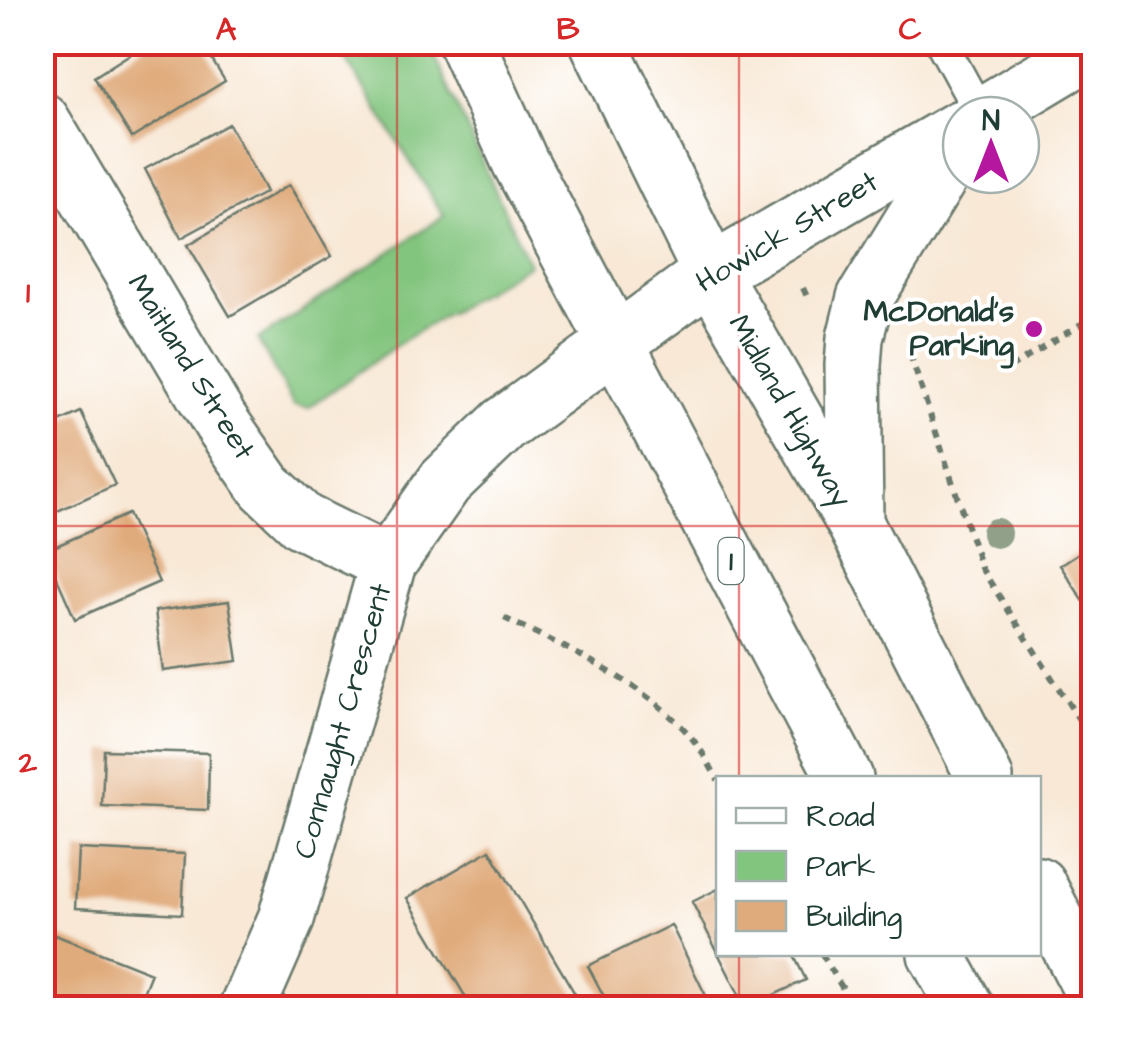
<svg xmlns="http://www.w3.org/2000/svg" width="1136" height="1051" font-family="'Architects Daughter',sans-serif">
	<rect width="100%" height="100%" fill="#fff"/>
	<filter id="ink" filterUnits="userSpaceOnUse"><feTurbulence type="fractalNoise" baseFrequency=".01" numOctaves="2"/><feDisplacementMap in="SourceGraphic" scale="20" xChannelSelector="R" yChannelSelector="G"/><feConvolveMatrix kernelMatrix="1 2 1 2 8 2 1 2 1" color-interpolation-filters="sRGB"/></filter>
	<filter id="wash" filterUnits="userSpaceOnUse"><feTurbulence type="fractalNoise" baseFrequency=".0048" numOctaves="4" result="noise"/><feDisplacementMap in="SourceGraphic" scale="40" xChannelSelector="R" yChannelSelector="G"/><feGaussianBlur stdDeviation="2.25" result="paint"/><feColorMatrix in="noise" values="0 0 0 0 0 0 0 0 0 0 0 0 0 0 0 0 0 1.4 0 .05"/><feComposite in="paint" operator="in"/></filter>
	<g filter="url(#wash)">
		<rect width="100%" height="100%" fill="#f8e8d5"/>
		<path fill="#82c57e" stroke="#508159" stroke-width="2.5" d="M336,43H428L529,264L404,340L308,408L293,405L258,340L444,216Z"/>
		<g id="blocks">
			<path fill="#e0ab7c" d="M149,42H201L225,81L132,138L94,77Z
				M229,124L266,192L181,238L145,169Z
				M289,185L332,256L230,316L188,245Z
				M81,412L115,485L42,518V430Z
				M128,514L159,582L75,619L45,551Z
				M1094,543V605L1088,608L1060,565Z
				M229,601L238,661L163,671L155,611Z
				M104,750L209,753L208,810L102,806Z
				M78,849L185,854L182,914L75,908Z
				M490,850L581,1004L573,1008H472L407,898Z
				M718,889V954H793L806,980L746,1008L692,902Z
				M671,925L712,1008H610L588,966Z
				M55,935L151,973L137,1008H60L42,1001V965Z"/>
		</g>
	</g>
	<g filter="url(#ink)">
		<use href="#blocks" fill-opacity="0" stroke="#6b796c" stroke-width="2.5"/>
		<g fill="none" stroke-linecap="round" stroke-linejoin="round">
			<g stroke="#6b796c" stroke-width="35">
				<path id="lane" d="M941,42L981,115"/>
			</g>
			<g stroke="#6b796c" stroke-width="60">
				<path id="street" d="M42,121L220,421L266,487L302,521L388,563
					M247,1008L286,919L388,563L445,482L504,425L617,342"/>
			</g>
			<g stroke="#6b796c" stroke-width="60">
				<path id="secondary" d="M982,115L1094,48
					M711,273L961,128"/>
			</g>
			<g stroke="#6b796c" stroke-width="60">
				<path id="highway" d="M466,42L520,162L845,778
					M598,42L711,273L855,523L985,778
					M617,342L711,273
					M855,520L853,365L855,338L865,298L961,142
					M1038,885L1094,994
					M936,954L966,1008"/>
			</g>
			<path stroke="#6b796c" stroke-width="6" stroke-dasharray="8 8" stroke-linecap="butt" d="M803,288L809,301
				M910,354L981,568L1094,743
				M1010,368L1094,316
				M504,618C565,647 636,679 683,728C698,743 708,762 718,780
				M822,954L843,989"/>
			<use href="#lane" stroke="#fff" stroke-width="30"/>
			<use href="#street" stroke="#fff" stroke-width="55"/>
			<use href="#secondary" stroke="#fff" stroke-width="55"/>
			<use href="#highway" stroke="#fff" stroke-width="55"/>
		</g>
		<circle fill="#91a089" cx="996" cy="533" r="15"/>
	</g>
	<path fill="none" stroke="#d62828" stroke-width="2.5" stroke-opacity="0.55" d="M397,42V1008M739,42V778M42,526H1094M739,954V1008"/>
	<circle fill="#b5179e" stroke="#fff" stroke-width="4" cx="1034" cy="329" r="10"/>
	<g text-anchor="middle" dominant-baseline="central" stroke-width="8" stroke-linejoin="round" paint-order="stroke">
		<rect fill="#fff" stroke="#627771" stroke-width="2.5" x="718.5" y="538" width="25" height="46" rx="8"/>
		<g font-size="28" font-weight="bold" fill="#1f3d34">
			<text x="731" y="561">1</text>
		</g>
		<g font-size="30" fill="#1f3d34" stroke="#fff">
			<text transform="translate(787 232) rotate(-31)">Howick Street</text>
			<text transform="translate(191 367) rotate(58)">Maitland Street</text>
			<text transform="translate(790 411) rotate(60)">Midland Highway</text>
			<text transform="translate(343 721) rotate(-74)">Connaught Crescent</text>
		</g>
		<g font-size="30" font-weight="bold" fill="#1f3d34" stroke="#fff" text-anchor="end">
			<text x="1014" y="312">McDonald's<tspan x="1014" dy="34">Parking</tspan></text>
		</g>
	</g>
	<rect width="1136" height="1051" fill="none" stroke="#fff" stroke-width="110"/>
	<rect x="716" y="776" width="325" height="180" fill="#ffffff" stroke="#a5b1ae" stroke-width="2.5"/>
	<rect x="736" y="808" width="50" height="15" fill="#ffffff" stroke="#a5b1ae" stroke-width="2.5"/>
	<text x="806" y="826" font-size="30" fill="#1f3d34">Road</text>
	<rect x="736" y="851" width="50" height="30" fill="#82c57e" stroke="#a5b1ae" stroke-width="2.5"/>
	<text x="806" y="876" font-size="30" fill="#1f3d34">Park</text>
	<rect x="736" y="901" width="50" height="30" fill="#e0ab7c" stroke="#a5b1ae" stroke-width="2.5"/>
	<text x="806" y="926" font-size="30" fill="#1f3d34">Building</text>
	<g transform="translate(991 145)"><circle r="48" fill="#ffffff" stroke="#a5b1ae" stroke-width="2.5"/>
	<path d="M0-8L18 38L0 25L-18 38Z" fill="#b5179e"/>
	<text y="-15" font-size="28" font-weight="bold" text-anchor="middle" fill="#1f3d34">N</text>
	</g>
	<rect x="55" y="55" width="1026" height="941" fill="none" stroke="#d62828" stroke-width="4"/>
	<g font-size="32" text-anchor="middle" font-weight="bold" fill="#d62828">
		<text x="226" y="39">A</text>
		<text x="568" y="39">B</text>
		<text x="910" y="39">C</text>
		<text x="28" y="302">1</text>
		<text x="28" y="772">2</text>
	</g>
</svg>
